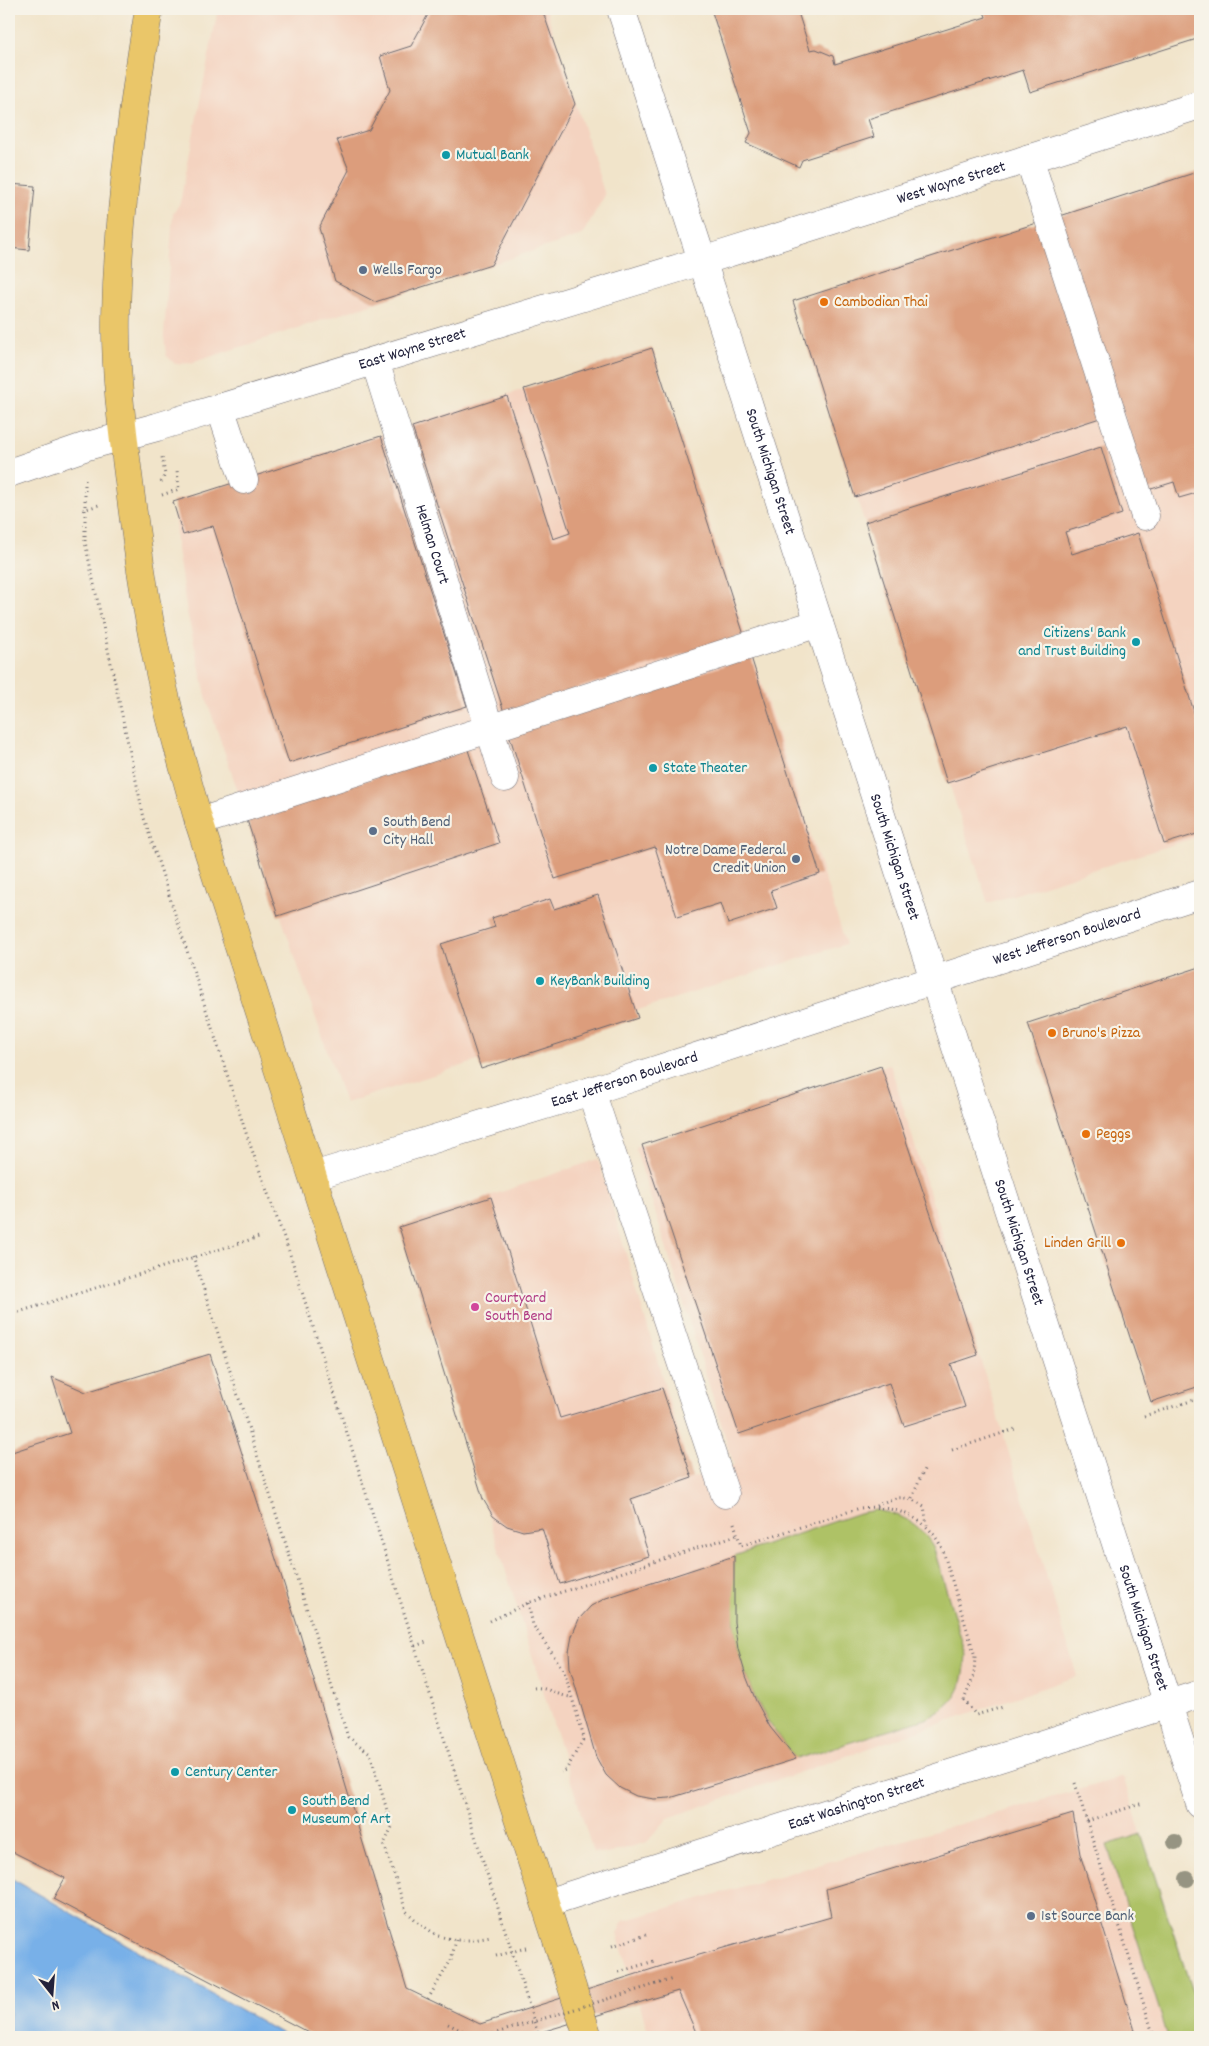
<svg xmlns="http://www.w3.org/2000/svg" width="1209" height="2046" font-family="Dekko,sans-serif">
	<rect width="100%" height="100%" fill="#f7f3e8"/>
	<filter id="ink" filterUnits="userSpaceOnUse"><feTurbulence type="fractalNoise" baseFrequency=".02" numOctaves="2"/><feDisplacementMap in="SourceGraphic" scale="10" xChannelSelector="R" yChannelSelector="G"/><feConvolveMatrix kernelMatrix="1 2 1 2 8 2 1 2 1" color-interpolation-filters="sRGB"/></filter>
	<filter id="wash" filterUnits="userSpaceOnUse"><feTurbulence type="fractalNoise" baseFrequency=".0096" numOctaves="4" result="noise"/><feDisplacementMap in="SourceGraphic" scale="20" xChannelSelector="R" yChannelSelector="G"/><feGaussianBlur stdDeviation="1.12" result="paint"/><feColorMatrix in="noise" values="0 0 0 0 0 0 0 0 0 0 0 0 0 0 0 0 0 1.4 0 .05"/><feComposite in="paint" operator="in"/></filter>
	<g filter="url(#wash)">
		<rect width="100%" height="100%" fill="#f1e4ca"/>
		<path fill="#f4d3c0" d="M218,9H546L605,195L582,235L191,363L175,364L166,355L164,335L173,214L180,203Z
			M1200,171V836L988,903L793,301Z
			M652,348L846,944L345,1103L208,704L187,612L176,543L175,501Z
			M890,1064L1077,1676L668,1818L647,1842L607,1854L593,1852L399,1227L598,1159L692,1478L734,1465L635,1147Z
			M1123,1777L1200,2015V2037H650L617,1934L623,1921Z"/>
		<path fill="#aec266" stroke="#687250" d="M876,1510C904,1516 917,1521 933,1546L966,1655C964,1689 956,1704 926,1719L796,1759C763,1720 738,1674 734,1622C732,1600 734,1578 734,1556L859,1513Z
			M1141,1834L1200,2015V2037H1168L1107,1845Z"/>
		<path fill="#78b0e8" stroke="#4d6992" d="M9,1877L288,2037H14L9,2035Z"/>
		<g id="blocks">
			<path fill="#dc9d7c" d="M431,9H542L575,104L491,265L375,302L335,281L319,228L349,170L337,140L369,130L390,90L380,56L411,46Z
				M711,9H797L810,50L816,49L833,56L835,64L986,17L983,9H1200V38L1030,92L1023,70L868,119L874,137L802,160L799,167L746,143L751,133Z
				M1200,171V492L1179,498L1174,482L1148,490L1060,216Z
				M9,184L35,186L29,250L9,248Z
				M1037,223L1100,418L855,497L793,301Z
				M652,348L744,635L504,712L412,427L507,396L553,539L570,533L524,389Z
				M381,436L467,706L289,763L213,526L183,535L173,502Z
				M1101,447L1122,514L1065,532L1072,554L1138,533L1200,731V833L1164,844L1127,726L947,783L865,522Z
				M751,657L820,874L771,890L777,908L728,924L721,903L677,917L655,847L555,879L509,734Z
				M467,747L499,843L278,916L247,820Z
				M598,895L638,1018L481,1069L441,944L495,927L492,918L550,899L554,909Z
				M1200,967V1386L1151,1402L1028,1023Z
				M881,1066L978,1355L951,1364L965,1407L904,1426L889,1383L739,1434L642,1145Z
				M491,1197L560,1418L662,1388L692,1478L631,1499L649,1556L560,1584L542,1528L523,1531L507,1526L493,1516L483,1499L399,1227Z
				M210,1354L300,1634L407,1989L480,2024L668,1964L831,1917L826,1889L1073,1814L1080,1854L1137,2037H698L678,1991L525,2037H317L53,1899L65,1878L9,1850V1453L70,1433L52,1377L86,1392Z
				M734,1556V1622L738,1649L746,1676L756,1701L770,1727L796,1759L670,1798L654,1799L636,1796L620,1788L606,1775L596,1757L570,1668L569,1652L572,1636L579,1619L591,1606L606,1598Z"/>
		</g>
	</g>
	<g filter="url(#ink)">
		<use href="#blocks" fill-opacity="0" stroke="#6a666d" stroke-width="1"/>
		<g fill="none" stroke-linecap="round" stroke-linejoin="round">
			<g stroke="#6a666d" stroke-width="29">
				<g id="minor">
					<path id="s1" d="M621,9L1200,1804"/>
					<path d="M1029,158L1145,516"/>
					<path id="s2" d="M375,361L505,778"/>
					<path d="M220,407L244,480"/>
					<path id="s3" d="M9,473L87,446L157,427L702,261L1200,105"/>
					<path d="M199,822L819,623"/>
					<path d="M591,1091L725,1494"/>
					<path id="s4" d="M313,1176L591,1091L1200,894"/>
					<path id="s5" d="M546,1903L1200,1694"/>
				</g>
			</g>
			<g stroke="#6a666d" stroke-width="29">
				<path id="major" d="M149,9C132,110 118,214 116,317C115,372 122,427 129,482C136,539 144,597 156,654C167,710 183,766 199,822L588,2037"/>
			</g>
			<path stroke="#6a666d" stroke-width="3" stroke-dasharray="1 4" stroke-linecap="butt" d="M85,480V542L144,818L248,1139L290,1254L539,2037
				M161,482L165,475L162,457
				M162,495L179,489L177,470
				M83,510L102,504
				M193,1256L348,1737L370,1753L392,1827L384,1844L406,1911L420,1924L438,1936L456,1940H473L491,1937
				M9,1315L262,1236
				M1144,1416L1200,1398
				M952,1450L1015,1429
				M912,1498L925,1467
				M876,1506C896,1496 904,1494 924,1506L927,1525
				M734,1523L741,1546L860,1508C895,1504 930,1518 943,1551L975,1656L974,1675L964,1700L976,1715L1003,1707
				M528,1603L533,1625L564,1671L584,1738L566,1770L561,1772
				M490,1621L528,1603L737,1535
				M415,1646L429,1641
				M534,1688C545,1686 558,1696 571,1697
				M1075,1783L1154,2037
				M1087,1821L1143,1803
				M612,1946L646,1935
				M496,1956L526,1948
				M619,1972L654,1961
				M428,1999L451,1960L456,1940
				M448,2024L475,2037"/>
			<use href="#minor" stroke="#fff" stroke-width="28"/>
			<use href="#major" stroke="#eac669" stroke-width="28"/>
			<path stroke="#6a666d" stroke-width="3" stroke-dasharray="1 4" stroke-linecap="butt" d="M483,2037L673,1979"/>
		</g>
		<g fill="#969482">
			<circle cx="1175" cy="1842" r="8"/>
			<circle cx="1187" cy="1879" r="8"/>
		</g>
	</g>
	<g fill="#0f9aa8" stroke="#f7f3e8" stroke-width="2">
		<circle cx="446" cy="155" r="5"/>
		<circle cx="1136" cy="642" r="5"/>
		<circle cx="653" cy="768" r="5"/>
		<circle cx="540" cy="981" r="5"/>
		<circle cx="175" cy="1772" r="5"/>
		<circle cx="292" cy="1810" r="5"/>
	</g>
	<g fill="#5c6f8a" stroke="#f7f3e8" stroke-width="2">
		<circle cx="363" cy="270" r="5"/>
		<circle cx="373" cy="831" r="5"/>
		<circle cx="796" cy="859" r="5"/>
		<circle cx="1031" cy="1916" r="5"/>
	</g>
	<g fill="#e8710a" stroke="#f7f3e8" stroke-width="2">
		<circle cx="824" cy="302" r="5"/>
		<circle cx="1052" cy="1033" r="5"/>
		<circle cx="1086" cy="1134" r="5"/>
		<circle cx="1121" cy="1243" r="5"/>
	</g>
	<circle fill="#d1479c" stroke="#f7f3e8" stroke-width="2" cx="475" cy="1307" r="5"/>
	<g text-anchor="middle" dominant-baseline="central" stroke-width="4.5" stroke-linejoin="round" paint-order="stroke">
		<g font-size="16" fill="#0d838f" stroke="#f7f3e8" text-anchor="start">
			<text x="456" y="155">Mutual Bank</text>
			<text x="1126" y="633" text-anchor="end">Citizens' Bank<tspan x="1126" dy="18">and Trust Building</tspan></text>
			<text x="663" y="768">State Theater</text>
			<text x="550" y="981">KeyBank Building</text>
			<text x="185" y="1772">Century Center</text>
			<text x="302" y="1801">South Bend<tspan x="302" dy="18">Museum of Art</tspan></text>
		</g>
		<g font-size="16" fill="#22223b" stroke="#f7f3e8">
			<text stroke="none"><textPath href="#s3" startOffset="986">West Wayne Street</textPath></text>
			<text stroke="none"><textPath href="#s3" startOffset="422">East Wayne Street</textPath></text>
			<text stroke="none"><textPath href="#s1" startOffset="486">South Michigan Street</textPath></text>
			<text stroke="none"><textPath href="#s2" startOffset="192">Helman Court</textPath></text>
			<text stroke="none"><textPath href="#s1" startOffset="891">South Michigan Street</textPath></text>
			<text stroke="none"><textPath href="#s4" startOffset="791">West Jefferson Boulevard</textPath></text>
			<text stroke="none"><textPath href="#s4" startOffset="326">East Jefferson Boulevard</textPath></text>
			<text stroke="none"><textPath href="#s1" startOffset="1296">South Michigan Street</textPath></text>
			<text stroke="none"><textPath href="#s1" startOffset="1701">South Michigan Street</textPath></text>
			<text stroke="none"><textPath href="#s5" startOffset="326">East Washington Street</textPath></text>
		</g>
		<g font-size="16" fill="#4e5e75" stroke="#f7f3e8" text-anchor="start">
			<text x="373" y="270">Wells Fargo</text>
			<text x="383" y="822">South Bend<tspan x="383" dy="18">City Hall</tspan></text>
			<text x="786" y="850" text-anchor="end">Notre Dame Federal<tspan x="786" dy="18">Credit Union</tspan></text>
			<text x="1041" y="1916">1st Source Bank</text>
		</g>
		<g font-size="16" fill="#c56008" stroke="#f7f3e8" text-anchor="start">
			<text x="834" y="302">Cambodian Thai</text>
			<text x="1062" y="1033">Bruno's Pizza</text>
			<text x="1096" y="1134">Peggs</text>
			<text x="1111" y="1243" text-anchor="end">Linden Grill</text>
		</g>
		<g font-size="16" fill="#b23c85" stroke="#f7f3e8" text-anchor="start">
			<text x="485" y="1298">Courtyard<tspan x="485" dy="18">South Bend</tspan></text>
		</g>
	</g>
	<rect width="1209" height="2046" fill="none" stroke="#f7f3e8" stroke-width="30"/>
	<g transform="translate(52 1994) rotate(163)" stroke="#f7f3e8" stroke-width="4" paint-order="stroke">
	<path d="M0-4L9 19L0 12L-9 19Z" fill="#22223b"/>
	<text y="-8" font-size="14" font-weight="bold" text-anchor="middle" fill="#22223b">N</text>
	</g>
</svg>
